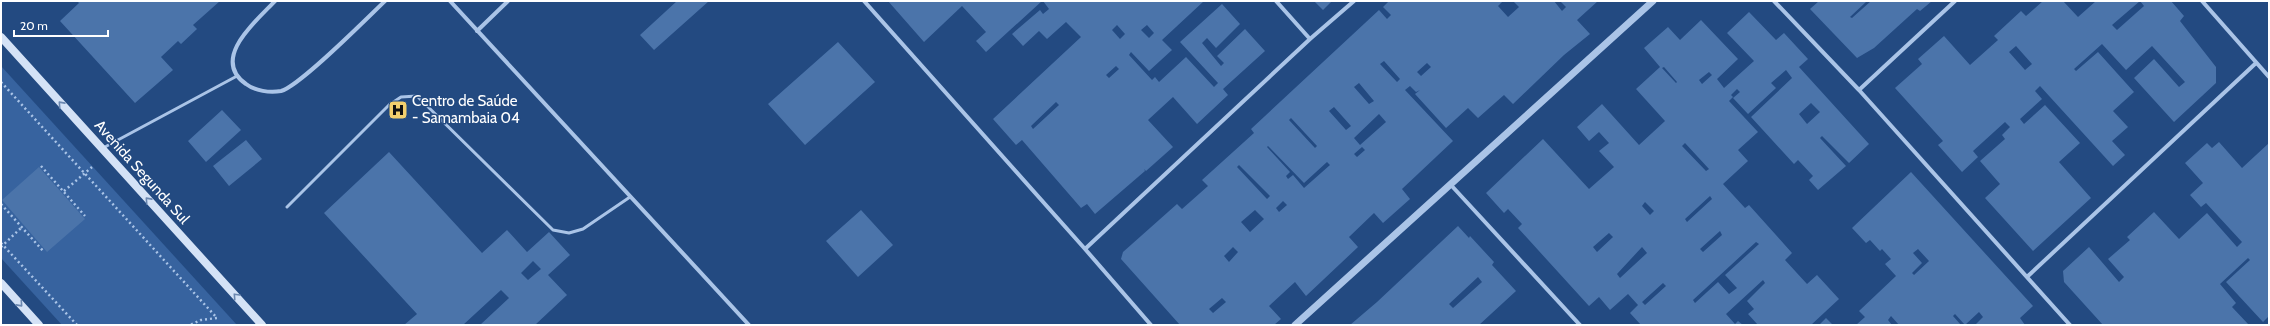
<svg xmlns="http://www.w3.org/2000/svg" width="2270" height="326" font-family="Cabin,sans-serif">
	<rect width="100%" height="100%" fill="#234a81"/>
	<path fill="#37639f" d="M1,66L237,325H62L1,258Z"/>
	<path fill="#4b74aa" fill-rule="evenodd" d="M77,1H220L193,25L197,29L181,44L178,41L161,57L173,70L135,103L60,21L79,3Z
		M677,1H709L654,50L640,35Z
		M888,1H1042L986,52L976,41L986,32L962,6L924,42Z
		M1043,1H1204L1162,40L1172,50L1149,71L1131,52L1129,55L1152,80L1155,77L1159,82L1186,57L1214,87L1218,83L1180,42L1222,4L1240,24L1216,48L1207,38L1202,43L1221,66L1224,63L1217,56L1245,29L1265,51L1223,89L1228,95L1197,124L1173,97L1148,120L1173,147L1146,171L1144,169L1145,171L1095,214L1087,204L1081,208L1022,140L1016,145L993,119L1081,37L1066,22L1047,39L1039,31L1023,46L1012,34L1040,10L1043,14L1049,9ZM1117,25L1125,34L1120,39L1112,30ZM1147,25L1154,33L1149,38L1141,30ZM1116,66L1119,69L1109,78L1106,75ZM1056,102L1059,105L1033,129L1031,126Z
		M1314,1H1332L1323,10Z
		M1389,1H1503L1498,6L1508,17L1519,7L1513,1H1554L1562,11L1566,7L1560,1H1598L1577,20L1590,34L1564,55L1513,104L1504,95L1478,118L1468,108L1446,128L1415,94L1420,90L1416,92L1410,86L1405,90L1453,141L1402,189L1410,199L1383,223L1374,213L1349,237L1358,247L1306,296L1295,282L1269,306L1281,319L1274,325H1180L1121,259L1123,252L1177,204L1182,209L1208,186L1202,180L1254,133L1251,129L1379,10L1387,19L1391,15L1383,7ZM1384,61L1400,79L1397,82L1380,64ZM1427,63L1431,67L1421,76L1417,72ZM1359,83L1374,101L1369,104L1354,87ZM1334,107L1351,126L1346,130L1329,111ZM1379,114L1386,122L1360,145L1354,138ZM1291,118L1317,146L1315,148L1289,120ZM1268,146L1304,183L1327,162L1330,165L1304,188L1293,175L1288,179L1286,176L1290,172L1267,147ZM1362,147L1365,150L1357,157L1354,154ZM1239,165L1270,196L1267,199L1237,167ZM1283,201L1287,205L1279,212L1276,208ZM1255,210L1264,219L1250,232L1241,222ZM1233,247L1238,252L1229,262L1224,256ZM1222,298L1226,302L1213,313L1209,309Z
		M1819,1H1867L1850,17L1852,18L1871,1H1932L1920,11L1917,9L1874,48L1857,58L1810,9Z
		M2043,1H2063L2078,17L2096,1H2171L2184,16L2180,21L2216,67V83L2174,122L2134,78L2154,59L2179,87L2185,82L2152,46L2126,70L2102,44L2074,69L2076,71L2098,52L2134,92L2113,111L2128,127L2112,141L2125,155L2113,166L2040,86L2035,91L2042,99L2020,119L2024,124L2045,105L2080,143L2059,162L2091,198L2033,251L1985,198L2000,184L1980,161L2005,139L2002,135L2010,127L2005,122L1973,151L1978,157L1962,172L1938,145L1943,141L1895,88L1922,64L1918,59L1944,36L1970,65L1998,40L1994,36L2021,11L2026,16ZM2140,1L2144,6L2117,30L2112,25ZM2016,46L2032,64L2025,70L2009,52Z
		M1749,12L1776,40L1784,33L1808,59L1799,67L1869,144L1849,163L1822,136L1820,138L1846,166L1818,190L1809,180L1813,176L1798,160L1794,164L1751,117L1792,78L1786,70L1771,83L1776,88L1748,114L1733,98L1740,92L1737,89L1731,95L1733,97L1729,101L1758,132L1738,150L1748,161L1723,184L1745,208L1749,205L1792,253L1785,260L1807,284L1817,275L1839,299L1811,325H1758L1748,314L1754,309L1747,301L1765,283L1763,280L1726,314L1735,324L1738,321L1743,325H1641L1630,313L1638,305L1628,294L1610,310L1599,297L1589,306L1518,228L1522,224L1508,209L1504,213L1486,193L1543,139L1589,189L1614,167L1599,151L1609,143L1599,132L1589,141L1577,127L1602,104L1639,145L1665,121L1636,89L1660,67L1644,48L1668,27L1680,40L1701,20L1738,59L1717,79L1724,88L1754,61L1727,33ZM1664,67L1677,82L1676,83L1662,68ZM1709,72L1712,75L1702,84L1699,80ZM1811,103L1820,112L1807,124L1799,114ZM1685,143L1709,169L1706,171L1682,146ZM1710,196L1712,199L1687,222L1685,219ZM1645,202L1654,211L1650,215L1642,206ZM1720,231L1722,235L1703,252L1700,249ZM1609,233L1613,237L1597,252L1593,247ZM1756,242L1759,244L1725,275L1737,288L1729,294L1718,282L1695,303L1693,300ZM1642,247L1647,253L1620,278L1617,274ZM1663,283L1666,286L1645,305L1642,302Z
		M838,42L875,82L805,145L768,104Z
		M222,110L241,130L206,162L188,141Z
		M246,140L262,159L229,186L213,166Z
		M2219,142L2242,168L2269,143V316L2263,322L2226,282L2250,260L2248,258L2220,284L2236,303L2232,307L2249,325H2103L2064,282L2063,271L2089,247L2119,282L2124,277L2108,259L2130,240L2127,237L2154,212L2179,239L2207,213L2237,247L2242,242L2206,203L2201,207L2190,195L2203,183L2185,163L2207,143L2212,148Z
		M389,152L482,253L507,230L527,252L549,232L570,255L548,275L567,295L535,325H480L509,298L501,290L463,325H404L417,314L324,213ZM533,261L541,269L528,280L521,273Z
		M39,167L85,219L47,252L2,200Z
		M1911,172L2033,306L2020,318L2025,325H1975L1983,317L1979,312L1965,325L1955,314L1953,316L1961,325H1899L1891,316L1888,320L1892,325H1856L1865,317L1859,311L1896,276L1885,264L1891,259L1882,249L1880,251L1870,240L1866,243L1852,228ZM1918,249L1929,261L1914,275L1912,273L1922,263L1913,253Z
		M861,210L893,245L858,277L826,241Z
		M1458,226L1469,238L1470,236L1494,262L1492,265L1516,291L1479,325H1350L1377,302ZM1478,277L1482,282L1453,308L1449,304Z
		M1826,318L1833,325H1819Z"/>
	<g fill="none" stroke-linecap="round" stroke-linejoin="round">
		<path stroke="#aac4e7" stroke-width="2.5" stroke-dasharray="2 3" stroke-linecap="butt" d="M1,82L217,318L201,320L190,325
			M41,166L85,216
			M64,191L92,167
			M1,204L44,252
			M1,243L77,325
			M1,247L22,227"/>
		<path stroke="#aac4e7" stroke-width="3" d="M103,148L237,76
			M287,207L389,105L401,97L417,96L553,230L569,233L583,229L630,197"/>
		<path stroke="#aac4e7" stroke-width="4" d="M275,1C256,21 210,59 246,84C255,91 270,93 281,91C300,86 367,18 385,1
			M450,1L749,325
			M864,1L1085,249
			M1774,1L1859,90L2070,325
			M2202,1L2269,77
			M477,31L508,1
			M1310,39L1354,1
			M1859,90L1955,1
			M1450,184L1580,325
			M2028,276L2256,63
			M1151,325L1085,249L1310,39L1276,1"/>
		<path stroke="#aac4e7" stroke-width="7" d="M1295,325L1653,1"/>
		<path stroke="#d4e2f6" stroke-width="8" d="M1,37L262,325
			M1,283L39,325"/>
	</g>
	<defs><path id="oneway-chevron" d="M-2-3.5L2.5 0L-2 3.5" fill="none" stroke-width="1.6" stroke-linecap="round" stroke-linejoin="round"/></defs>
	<g stroke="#6a87b0">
		<use href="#oneway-chevron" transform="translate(61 104) rotate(-132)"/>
		<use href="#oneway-chevron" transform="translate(148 200) rotate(-132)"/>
		<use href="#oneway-chevron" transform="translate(236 296) rotate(-133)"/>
		<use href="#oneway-chevron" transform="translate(20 304) rotate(48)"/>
	</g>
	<defs>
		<g id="hospital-square" transform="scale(1)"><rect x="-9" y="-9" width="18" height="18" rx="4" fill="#f2cf6d" stroke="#234a81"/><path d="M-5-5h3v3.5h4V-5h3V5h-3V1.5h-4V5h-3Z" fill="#111"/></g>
	</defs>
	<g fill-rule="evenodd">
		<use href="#hospital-square" x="398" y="110"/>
	</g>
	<g text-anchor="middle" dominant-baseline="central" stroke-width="3" stroke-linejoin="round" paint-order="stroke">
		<g font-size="15" fill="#fff" stroke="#234a81" text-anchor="start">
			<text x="412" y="101">Centro de Saúde<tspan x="412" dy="17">- Samambaia 04</tspan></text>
		</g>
		<g font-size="15" fill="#fff" stroke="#234a81">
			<text transform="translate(142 172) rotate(48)">Avenida Segunda Sul</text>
		</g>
	</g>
	<rect width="2270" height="326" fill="none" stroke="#ffffff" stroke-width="4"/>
	<path d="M14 30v6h94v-6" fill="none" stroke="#ffffff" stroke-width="2"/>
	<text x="20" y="30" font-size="12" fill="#ffffff" stroke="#234a81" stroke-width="3" paint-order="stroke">20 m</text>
</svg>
